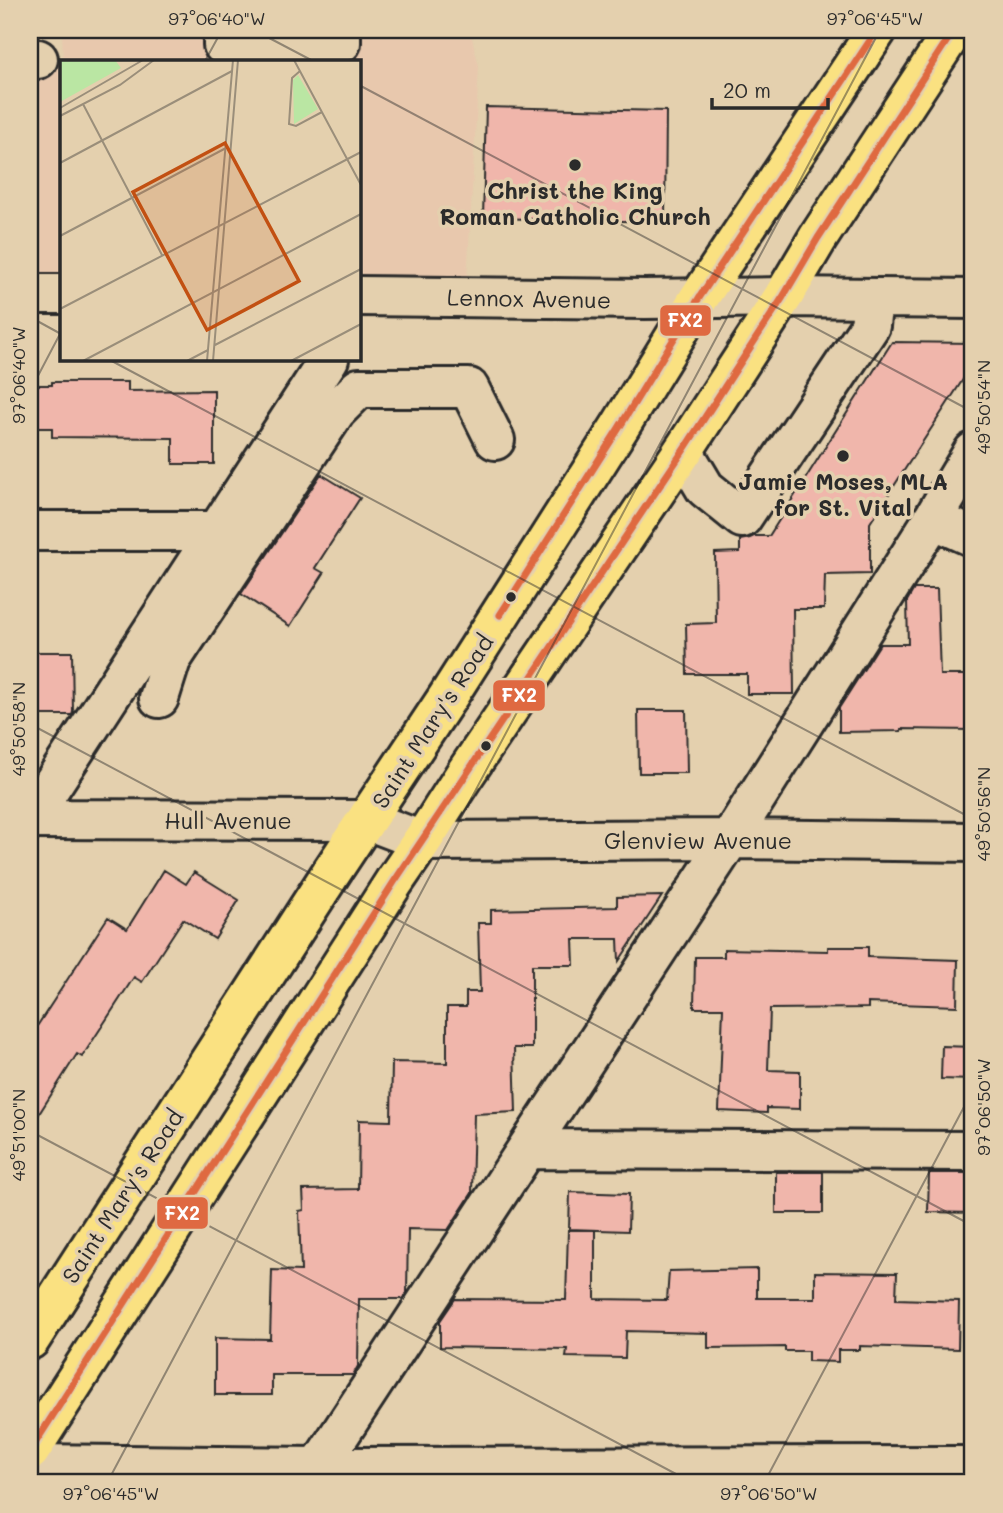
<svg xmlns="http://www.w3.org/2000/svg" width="1003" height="1513" font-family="Mali,sans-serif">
	<rect width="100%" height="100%" fill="#e4d0ae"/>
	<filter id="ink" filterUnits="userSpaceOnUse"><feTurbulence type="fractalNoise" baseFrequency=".0143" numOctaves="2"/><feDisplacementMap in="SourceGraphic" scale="14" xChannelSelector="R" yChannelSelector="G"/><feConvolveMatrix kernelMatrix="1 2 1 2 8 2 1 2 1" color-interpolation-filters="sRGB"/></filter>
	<g filter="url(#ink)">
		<path fill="#e8c8ad" d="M62,30H470L479,66L466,297L359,296V61H63Z
			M30,65L61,67V277L30,273Z"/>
		<path fill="#f0b6ab" stroke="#2b2b2b" stroke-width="2" d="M486,107L666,111L665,222L483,218Z
			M892,342L973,343V364L870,523V574L825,575L824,609H793L794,694H747V674H687L686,624L716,623L715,553L740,552V540L750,538L754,536H769Z
			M52,382H128V391L214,390V464H173V438L52,437V428H30V385H52Z
			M321,474L360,498L315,568L324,573L290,626L241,594Z
			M914,589H937L940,675H973V730L901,729V731L839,732V708L880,644H908L907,601Z
			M30,652H72L73,712L72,715H30Z
			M638,710H686L687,773H639Z
			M164,870L186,884L194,872L239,900L215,939L183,919L142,982L134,977L82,1057L77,1054L30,1128V1037L108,917L127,929Z
			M662,896L619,961L618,939H573L574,965H532V1048H514L516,1112L474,1114L472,1193L448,1230L408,1229L407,1293L402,1299H359L358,1366L353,1375H272V1395H215V1338L270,1339L272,1270L301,1271L299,1211L304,1210L303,1190L358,1189L359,1120L391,1121L392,1062L447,1063V1007H466V992H480L478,923H491V910L617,907V897Z
			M828,947H868V957L958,960L957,1006L868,1003V1008L770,1009L768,1070L800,1071V1109L767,1108V1113L719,1111L723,1008H694L695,957H724V949L828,951Z
			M942,1046L973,1047V1080L941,1079Z
			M776,1172H823V1213H776Z
			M929,1173H973V1213L928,1212Z
			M570,1192L629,1194L628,1231L569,1229Z
			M568,1230H595V1299L667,1300L669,1271L757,1269V1298H815V1272L897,1273L896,1299L959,1301L958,1349L860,1346V1350H838V1362L808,1361V1351H785V1347L708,1348V1333L626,1331L625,1358L566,1357L567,1349L440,1347V1321L455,1299L566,1300Z"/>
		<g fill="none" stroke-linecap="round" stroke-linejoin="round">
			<g stroke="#2b2b2b" stroke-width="44">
				<path id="minor" d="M223,30V45L341,43V30
					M30,59H38
					M30,294H61
					M359,296L645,299L783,297L973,299
					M683,451L705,488L742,518L870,326L873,298
					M933,519L973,537
					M30,531H218
					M159,698L171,660L336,411L359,388H469L495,440
					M30,819L367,820L422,841L730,839L973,842
					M30,819L329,359
					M527,1149L973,1151
					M30,1464L319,1467L973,1466
					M308,1483L730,839L933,519L973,452"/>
			</g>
			<g stroke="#2b2b2b" stroke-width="44">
				<path id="major" d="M30,1340L331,873L447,698L619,428L699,298L877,30
					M30,1451L394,882L422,841L463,777L683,451L783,297L818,238L954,30"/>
			</g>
			<use href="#minor" stroke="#e4d0ae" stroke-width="38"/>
			<use href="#major" stroke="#fae181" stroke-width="38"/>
			<g stroke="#e4d0ae" stroke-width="12">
				<path id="bus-1" d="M500,615L619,428L699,298L877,30
					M30,1451L394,882L683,451L783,297L818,238L954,30"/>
			</g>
			<use href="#bus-1" stroke="#df6941" stroke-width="7"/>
		</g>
	</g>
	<path fill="none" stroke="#2b2b2b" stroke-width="2" stroke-opacity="0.45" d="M254,30L313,61M205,61L222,30M359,85L973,412M30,317L61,334M108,359L973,819M30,391L61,332M30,724L973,1226M30,1131L693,1483M107,1483L880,30M764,1483L973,1090"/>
	<g fill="#2b2b2b" stroke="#e4d0ae" stroke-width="2.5">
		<circle cx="575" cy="165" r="7"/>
		<circle cx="843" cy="456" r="7"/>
		<circle cx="511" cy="597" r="6"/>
		<circle cx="486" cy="746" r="6"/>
	</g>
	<g text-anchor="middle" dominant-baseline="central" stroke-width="7" stroke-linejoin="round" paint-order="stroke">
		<g font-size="23" font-weight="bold" fill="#2b2b2b" stroke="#e4d0ae">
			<text x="575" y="190">Christ the King<tspan x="575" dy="26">Roman Catholic Church</tspan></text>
			<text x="843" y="481">Jamie Moses, MLA<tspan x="843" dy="26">for St. Vital</tspan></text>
		</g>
		<g font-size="23" fill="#2b2b2b" stroke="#e4d0ae">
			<text transform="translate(529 298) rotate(1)">Lennox Avenue</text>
			<text transform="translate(432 721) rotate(-57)">Saint Mary's Road</text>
			<text x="228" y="820">Hull Avenue</text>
			<text x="698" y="840">Glenview Avenue</text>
			<text transform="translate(122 1196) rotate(-57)">Saint Mary's Road</text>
		</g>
	</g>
	<g transform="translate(60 60)">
		<rect width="301" height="301" fill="#e4d0ae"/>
		<path d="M0,0H55L61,8L0,42ZM238,15L258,49L234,64L233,20Z" fill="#bae6a3"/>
		<path fill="none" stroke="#9a8e7a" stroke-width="2" d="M234,0L301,125M240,11L232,18L229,64L236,66L262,52M23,44L102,195M0,48L83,0M0,56L60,25L94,0M0,103L172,11M0,176L166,88M0,249L301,92M155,285L301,209M23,301L301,154M127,301L148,290M147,301L173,0M153,301L178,0M231,301L301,264"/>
		<path fill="#c25012" fill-opacity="0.15" stroke="#c25012" stroke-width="3.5" d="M165,83L239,221L147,270L73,132Z"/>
		<rect width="301" height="301" fill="none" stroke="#2b2b2b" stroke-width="3.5"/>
	</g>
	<g stroke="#e4d0ae" stroke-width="2.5">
		<rect x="659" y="304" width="53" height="33" rx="7" fill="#df6941"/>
		<rect x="492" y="679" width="54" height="33" rx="7" fill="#df6941"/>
		<rect x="156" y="1196" width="53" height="34" rx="7" fill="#df6941"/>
	</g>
	<g font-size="19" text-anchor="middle" font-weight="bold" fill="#fff">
		<text x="685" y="327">FX2</text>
		<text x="519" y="702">FX2</text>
		<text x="182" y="1220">FX2</text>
	</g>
	<rect width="1003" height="1513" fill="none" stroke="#e4d0ae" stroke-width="77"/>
	<path d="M712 98v10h116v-10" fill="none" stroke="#2b2b2b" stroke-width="3.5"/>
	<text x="723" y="98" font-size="21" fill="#2b2b2b" stroke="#e4d0ae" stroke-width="5" paint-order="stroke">20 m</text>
	<rect x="38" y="38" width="926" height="1436" fill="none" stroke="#2b2b2b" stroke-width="2.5"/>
	<g font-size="18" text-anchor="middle" fill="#2b2b2b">
		<text x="217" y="25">97°06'40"W</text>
		<text x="875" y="25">97°06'45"W</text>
		<text transform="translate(19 375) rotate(-90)" y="6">97°06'40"W</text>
		<text transform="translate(984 407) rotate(-90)" y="6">49°50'54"N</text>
		<text transform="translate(19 729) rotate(-90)" y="6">49°50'58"N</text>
		<text transform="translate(984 814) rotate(-90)" y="6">49°50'56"N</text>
		<text transform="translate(984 1107) rotate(-90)" y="6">97°06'50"W</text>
		<text transform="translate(19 1135) rotate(-90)" y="6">49°51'00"N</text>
		<text x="111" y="1500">97°06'45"W</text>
		<text x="769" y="1500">97°06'50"W</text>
	</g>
</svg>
